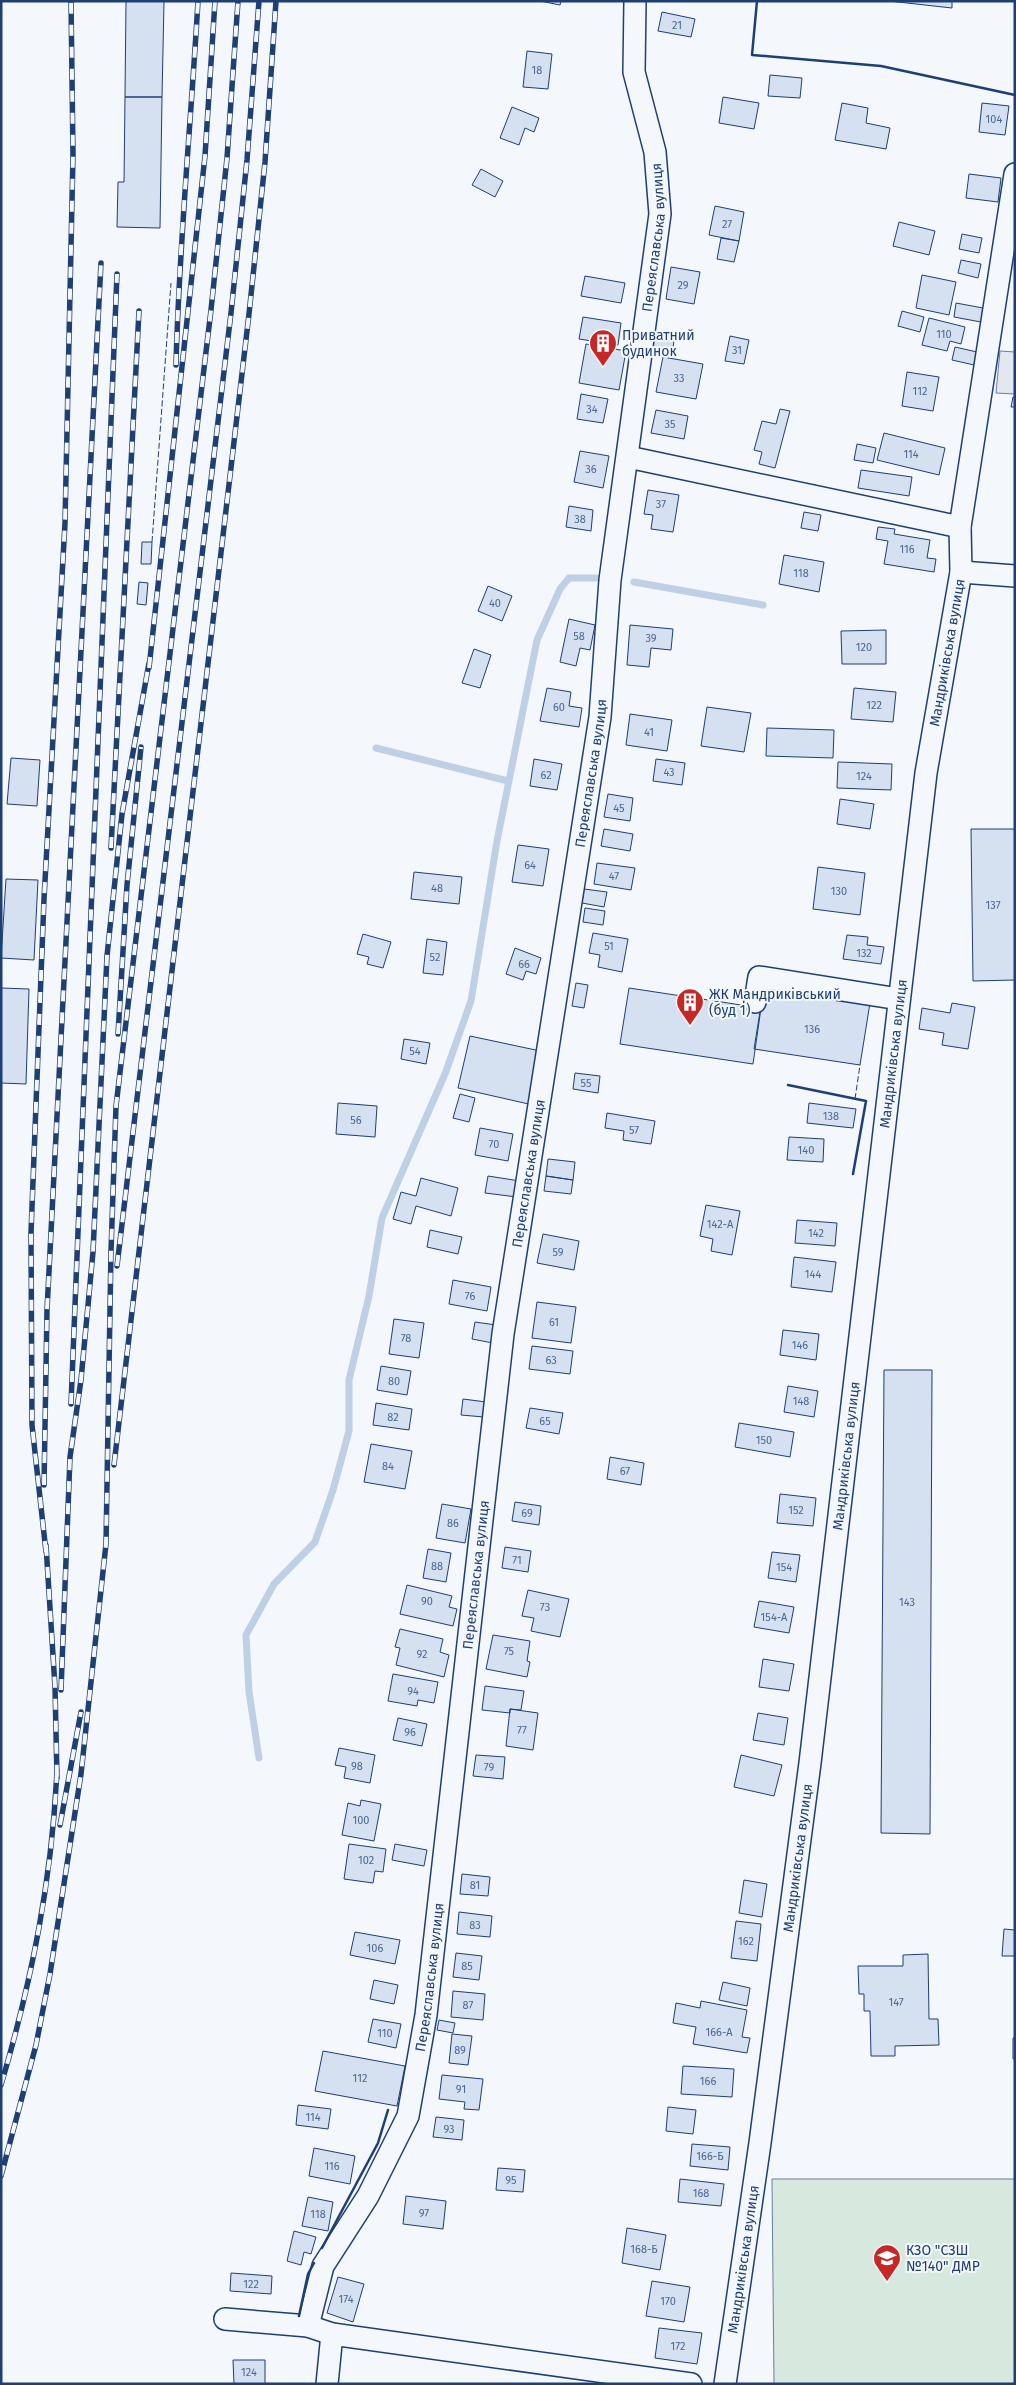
<svg xmlns="http://www.w3.org/2000/svg" width="1016" height="2385" font-family="'Fira Sans',sans-serif">
	<rect width="100%" height="100%" fill="#f4f7fb"/>
	<path fill="#d7e8df" stroke="#687fa3" d="M772,2179H1015V2384H774Z"/>
	<path fill="#e3e8f0" stroke="#687fa3" d="M1000,351L1015,352V394L996,393Z"/>
	<g fill="none" stroke-linecap="round" stroke-linejoin="round">
		<path stroke="#bed0e5" stroke-width="7" d="M634,582L763,605
			M376,748L508,781
			M259,1758L249,1692L246,1635L274,1584L315,1542L333,1490L349,1431V1380L369,1296L382,1218L445,1074L471,1001L497,841L537,640L560,589L569,578H596"/>
	</g>
	<path fill="#d5e0f0" stroke="#1d3f73" d="M126,1H164L162,97H125Z
		M540,1H561L560,5Z
		M889,1H952V8Z
		M662,12L695,19L691,37L658,31Z
		M527,51L552,54L548,89L523,87Z
		M770,75L802,78L800,98L768,96Z
		M125,97H162L160,228L117,227L118,182H124Z
		M723,97L759,103L754,129L719,123Z
		M842,103L868,108L866,123L890,128L886,149L835,140Z
		M982,103L1009,106L1005,135L979,132Z
		M512,107L539,118L534,132L525,128L519,145L500,138Z
		M481,169L503,181L495,197L472,185Z
		M969,174L1001,178L998,202L966,198Z
		M715,206L744,212L739,241L709,235Z
		M899,222L935,231L929,255L893,246Z
		M962,234L982,238L979,253L959,249Z
		M721,238L739,241L734,262L717,259Z
		M961,260L981,264L978,278L958,273Z
		M671,267L700,272L694,304L666,299Z
		M922,275L956,282L949,315L916,308Z
		M585,276L625,283L621,303L581,296Z
		M956,303L983,308L981,322L954,317Z
		M902,311L924,317L920,332L898,326Z
		M583,317L621,323L618,345L579,339Z
		M929,318L965,327L961,344L950,341L947,351L922,345Z
		M730,336L749,340L744,364L725,361Z
		M653,337L674,341L672,354L651,350Z
		M586,344L626,351L619,390L579,383Z
		M955,347L977,352L974,365L952,360Z
		M663,357L703,364L696,399L656,392Z
		M907,372L939,377L933,411L902,406Z
		M581,394L608,399L603,423L577,419Z
		M1013,397H1015V407H1011Z
		M780,409L790,411L775,468L759,464L762,452L754,450L762,421L776,424Z
		M656,410L688,416L684,439L651,433Z
		M884,433L945,448L939,475L877,460Z
		M857,444L876,448L873,463L854,460Z
		M580,451L609,456L603,488L574,482Z
		M861,470L912,477L909,496L858,488Z
		M648,490L679,495L673,532L651,529L653,515L644,514Z
		M569,506L593,510L591,531L566,527Z
		M804,512L821,515L818,531L801,528Z
		M878,527L895,529L894,534L930,540L927,558L936,559L934,572L884,564L888,541L876,539Z
		M142,542H152L151,564H141Z
		M784,555L824,562L819,592L779,584Z
		M139,582L148,583L146,605L137,604Z
		M488,586L512,596L502,621L478,611Z
		M569,619L595,625L590,650L580,648L576,666L560,662Z
		M630,625L673,629L671,650L651,648L649,667L627,665Z
		M886,630V664H842L841,631Z
		M474,649L491,655L480,688L462,683Z
		M547,688L571,692L569,706L582,708L579,727L540,721Z
		M854,688L896,692L893,722L851,719Z
		M707,707L751,713L744,752L701,746Z
		M630,714L672,720L667,751L626,745Z
		M767,728L834,730L833,758L766,756Z
		M11,758L40,760L37,806L7,804Z
		M534,759L562,764L557,790L530,786Z
		M656,759L685,763L682,785L653,781Z
		M838,762L892,764L891,790L837,788Z
		M608,794L633,798L630,821L604,817Z
		M840,799L874,804L870,829L837,824Z
		M604,829L633,834L630,851L601,846Z
		M971,829H1015V980L973,981Z
		M518,845L549,849L543,886L512,882Z
		M597,863L635,868L631,890L594,884Z
		M818,867L865,873L860,915L813,909Z
		M414,872L462,877L459,904L411,899Z
		M6,879L38,880L34,960L1,958Z
		M584,889L607,892L604,907L582,903Z
		M585,908L605,911L603,925L583,922Z
		M593,933L628,939L622,972L598,967L600,955L589,953Z
		M363,934L391,942L383,968L367,964L369,957L357,954Z
		M847,935L868,937L867,945L884,947L881,964L843,959Z
		M427,939L447,942L443,975L423,973Z
		M515,948L541,958L536,974L526,971L523,980L506,974Z
		M576,983L588,985L584,1008L572,1006Z
		M764,987L870,1003L860,1065L754,1049Z
		M1,988L29,989L26,1084L1,1083Z
		M629,988L761,1008L753,1064L620,1044Z
		M952,1003L975,1007L968,1049L942,1045L944,1033L919,1029L922,1008L950,1013Z
		M470,1036L545,1052L533,1105L458,1088Z
		M404,1039L430,1043L426,1064L401,1059Z
		M575,1073L600,1076L598,1093L573,1089Z
		M460,1094L475,1098L469,1122L453,1118Z
		M338,1103L377,1106L375,1137L336,1134Z
		M809,1103L856,1109L853,1128L807,1123Z
		M607,1113L655,1121L651,1144L623,1140L624,1131L605,1128Z
		M480,1128L513,1134L508,1161L475,1155Z
		M789,1137L824,1139L823,1162L787,1160Z
		M548,1159L575,1162L573,1180L546,1176Z
		M488,1176L520,1181L517,1197L485,1193Z
		M546,1176L573,1180L571,1194L544,1191Z
		M421,1178L458,1188L451,1216L416,1206L411,1224L393,1219L401,1192L416,1196Z
		M706,1205L740,1211L732,1255L711,1251L713,1239L700,1236Z
		M797,1220L837,1223L835,1246L795,1243Z
		M430,1230L462,1237L458,1254L427,1247Z
		M543,1234L579,1241L574,1270L537,1263Z
		M794,1257L836,1262L832,1292L791,1287Z
		M453,1280L491,1287L487,1311L449,1304Z
		M537,1302L576,1307L571,1343L532,1338Z
		M394,1319L424,1323L419,1358L389,1354Z
		M475,1322L496,1325L493,1343L472,1339Z
		M783,1330L819,1334L816,1360L780,1355Z
		M532,1346L573,1351L570,1374L529,1369Z
		M381,1366L411,1371L407,1395L377,1390Z
		M884,1370H932L930,1834L881,1833Z
		M788,1386L818,1391L814,1417L784,1412Z
		M463,1399L486,1402L484,1417L461,1415Z
		M376,1403L412,1409L409,1430L373,1425Z
		M530,1408L563,1413L559,1434L526,1428Z
		M739,1423L794,1432L790,1457L735,1447Z
		M371,1444L412,1451L405,1489L364,1482Z
		M610,1457L644,1463L641,1485L607,1479Z
		M780,1494L816,1498L813,1526L777,1523Z
		M515,1502L541,1506L539,1525L512,1521Z
		M442,1504L471,1509L465,1543L436,1538Z
		M505,1547L531,1551L528,1572L502,1568Z
		M428,1549L451,1553L446,1582L423,1578Z
		M772,1552L800,1555L796,1582L768,1578Z
		M407,1585L452,1596L449,1607L457,1609L453,1626L400,1614Z
		M528,1590L569,1599L560,1637L531,1631L534,1618L522,1616Z
		M759,1601L794,1607L789,1633L754,1627Z
		M400,1629L443,1639L440,1652L449,1655L444,1677L396,1665L400,1648L395,1647Z
		M493,1635L530,1641L527,1661L530,1662L527,1677L486,1669Z
		M763,1659L794,1664L789,1691L759,1687Z
		M393,1674L438,1682L434,1703L418,1700L417,1706L388,1701Z
		M485,1686L524,1691L521,1710L510,1709V1713L482,1710Z
		M510,1709L538,1713L533,1750L506,1746Z
		M758,1713L788,1718L784,1745L753,1740Z
		M398,1718L427,1724L422,1746L393,1740Z
		M339,1748L375,1755L370,1783L344,1778L346,1767L335,1765Z
		M476,1755L505,1757L503,1779L473,1776Z
		M741,1755L782,1765L774,1796L734,1787Z
		M361,1800L381,1804L374,1841L342,1835L348,1803L360,1806Z
		M349,1844L386,1849L383,1872L375,1871L373,1883L344,1879Z
		M395,1844L427,1850L424,1866L392,1860Z
		M462,1874L490,1877L488,1896L460,1894Z
		M744,1880L767,1884L762,1917L739,1913Z
		M459,1912L492,1916L490,1937L457,1934Z
		M736,1921L761,1924L757,1961L731,1958Z
		M1004,1929L1015,1930V1956H1002Z
		M355,1932L400,1940L395,1964L350,1955Z
		M456,1953L482,1956L479,1980L453,1977Z
		M928,1954L929,2019H938L939,2045L895,2046V2056H871L870,2011H864V1994H859L858,1966H903V1955Z
		M374,1980L398,1985L394,2004L370,1999Z
		M723,1982L750,1988L747,2006L719,2000Z
		M453,1991L485,1994L483,2020L451,2017Z
		M701,2001L747,2010L742,2037L750,2038L747,2053L693,2044L696,2027L673,2023L676,2003L700,2008Z
		M373,2019L401,2024L396,2048L368,2042Z
		M439,2020L455,2023L453,2033L437,2030Z
		M452,2034L472,2036L468,2065L449,2063Z
		M1013,2038H1015V2059H1013Z
		M323,2051L405,2066L397,2106L315,2091Z
		M683,2066L734,2069L732,2097L681,2094Z
		M442,2075L483,2079L479,2110L464,2109L465,2102L439,2099Z
		M298,2105L331,2109L328,2129L296,2125Z
		M668,2107L696,2110L693,2134L666,2131Z
		M436,2117L464,2120L462,2140L433,2137Z
		M692,2144L730,2147L728,2170L690,2166Z
		M314,2148L355,2156L350,2184L309,2176Z
		M498,2168L525,2170L523,2192L496,2190Z
		M680,2179L724,2184L721,2206L678,2202Z
		M406,2196L446,2201L443,2229L403,2224Z
		M308,2197L333,2202L328,2231L302,2226Z
		M627,2228L666,2235L660,2270L622,2263Z
		M294,2231L316,2237L311,2254L304,2252L301,2265L287,2261Z
		M231,2273L272,2276L271,2294L230,2291Z
		M338,2277L364,2284L353,2322L327,2313Z
		M652,2281L690,2287L684,2322L646,2316Z
		M659,2328L702,2333L697,2364L655,2358Z
		M233,2360H265V2384H234Z"/>
	<g fill="none" stroke-linecap="round" stroke-linejoin="round">
		<g stroke="#1d3f73" stroke-width="24">
			<g id="street">
				<path d="M628,457L960,527"/>
				<path d="M961,572L1015,576"/>
				<path d="M755,1002L759,977L899,999"/>
				<path d="M225,2319L308,2326L332,2334L691,2384"/>
				<path id="s1" d="M308,2326L323,2266L368,2196L408,2116L426,2015L503,1334L600,717L610,580L660,214L655,152L634,72L635,1"/>
				<path d="M327,2384L332,2334"/>
				<path id="s2" d="M725,2384L760,2143L810,1763L926,773L961,572L960,527L1015,174"/>
			</g>
		</g>
		<use href="#street" stroke="#f4f7fb" stroke-width="21"/>
		<g stroke="#1d3f73" stroke-width="5.5">
			<path id="rail" d="M176,365C179,244 191,123 198,1
				M149,668L205,156L215,1
				M111,848L139,311
				M118,1034L127,885L141,747
				M117,1266L231,313L247,160L259,1
				M71,1404L117,274
				M114,1465L249,314L265,162L276,1
				M44,1485L47,1310L101,263
				M46,1545L55,1687L57,1778
				M46,1552L32,1425L31,1233L44,899L65,523L73,155L71,1
				M61,1690L70,1457L81,1380L93,1252L107,956L122,814L149,663
				M60,1825L81,1712
				M1,2085C32,1980 52,1879 57,1770
				M1,2176L36,2045L50,1974L81,1774L106,1544L111,1251L116,1106L211,310L227,158L238,1"/>
		</g>
		<use href="#rail" stroke="#f4f7fb" stroke-width="4" stroke-dasharray="11" stroke-linecap="butt"/>
		<path stroke="#1d3f73" stroke-width="1" stroke-dasharray="6 2.5" stroke-linecap="butt" d="M152,542L171,283
			M855,1099L860,1065"/>
		<path stroke="#1d3f73" stroke-width="2.5" d="M757,1L752,55L881,66L1015,95
			M788,1085L866,1101L853,1174
			M322,2248L378,2143L388,2110
			M299,2316L308,2274L314,2263"/>
	</g>
	<defs>
		<g id="building-pin" transform="scale(1.4375)"><path d="M0 17L-7.5 6A9.5 9.5 0 1 1 7.5 6Z" fill="#c62828" stroke="#f4f7fb"/><path d="M-4-6H4V6H1V3H-1V6H-4ZM-2.5-4.3h1.7v1.8h-1.7ZM.8-4.3h1.7v1.8H.8ZM-2.5-1h1.7V.8h-1.7ZM.8-1h1.7V.8H.8Z" fill="#fff"/></g>
		<g id="school-pin" transform="scale(1.4375)"><path d="M0 17L-7.5 6A9.5 9.5 0 1 1 7.5 6Z" fill="#c62828" stroke="#f4f7fb"/><path d="M0-5L7-2L0 1L-7-2ZM-4 1L0 2.5L4 1V4Q0 6-4 4Z" fill="#fff"/></g>
	</defs>
	<g fill-rule="evenodd">
		<use href="#building-pin" x="603" y="343"/>
		<use href="#building-pin" x="690" y="1002"/>
		<use href="#school-pin" x="887" y="2258"/>
	</g>
	<g text-anchor="middle" dominant-baseline="central" stroke-width="4" stroke-linejoin="round" paint-order="stroke">
		<g font-size="11" fill="#4b6792">
			<text x="677" y="25">21</text>
			<text x="537" y="70">18</text>
			<text x="994" y="119">104</text>
			<text x="727" y="224">27</text>
			<text x="683" y="285">29</text>
			<text x="944" y="334">110</text>
			<text x="737" y="350">31</text>
			<text x="679" y="378">33</text>
			<text x="920" y="391">112</text>
			<text x="592" y="409">34</text>
			<text x="670" y="424">35</text>
			<text x="911" y="454">114</text>
			<text x="591" y="469">36</text>
			<text x="661" y="504">37</text>
			<text x="580" y="519">38</text>
			<text x="907" y="549">116</text>
			<text x="801" y="573">118</text>
			<text x="495" y="603">40</text>
			<text x="579" y="636">58</text>
			<text x="651" y="638">39</text>
			<text x="864" y="647">120</text>
			<text x="874" y="705">122</text>
			<text x="559" y="707">60</text>
			<text x="649" y="732">41</text>
			<text x="669" y="772">43</text>
			<text x="546" y="775">62</text>
			<text x="864" y="776">124</text>
			<text x="619" y="808">45</text>
			<text x="530" y="865">64</text>
			<text x="614" y="876">47</text>
			<text x="437" y="888">48</text>
			<text x="839" y="891">130</text>
			<text x="993" y="905">137</text>
			<text x="609" y="946">51</text>
			<text x="864" y="953">132</text>
			<text x="435" y="957">52</text>
			<text x="524" y="964">66</text>
			<text x="812" y="1029">136</text>
			<text x="415" y="1051">54</text>
			<text x="586" y="1083">55</text>
			<text x="831" y="1116">138</text>
			<text x="356" y="1120">56</text>
			<text x="634" y="1130">57</text>
			<text x="494" y="1144">70</text>
			<text x="806" y="1150">140</text>
			<text x="720" y="1224">142-А</text>
			<text x="816" y="1233">142</text>
			<text x="558" y="1252">59</text>
			<text x="813" y="1274">144</text>
			<text x="470" y="1296">76</text>
			<text x="554" y="1322">61</text>
			<text x="406" y="1338">78</text>
			<text x="800" y="1345">146</text>
			<text x="551" y="1360">63</text>
			<text x="394" y="1381">80</text>
			<text x="801" y="1401">148</text>
			<text x="393" y="1417">82</text>
			<text x="545" y="1421">65</text>
			<text x="764" y="1440">150</text>
			<text x="388" y="1466">84</text>
			<text x="625" y="1471">67</text>
			<text x="796" y="1510">152</text>
			<text x="527" y="1513">69</text>
			<text x="453" y="1523">86</text>
			<text x="517" y="1560">71</text>
			<text x="437" y="1566">88</text>
			<text x="784" y="1567">154</text>
			<text x="427" y="1601">90</text>
			<text x="907" y="1602">143</text>
			<text x="545" y="1607">73</text>
			<text x="774" y="1617">154-А</text>
			<text x="509" y="1651">75</text>
			<text x="422" y="1654">92</text>
			<text x="413" y="1691">94</text>
			<text x="522" y="1730">77</text>
			<text x="410" y="1732">96</text>
			<text x="357" y="1766">98</text>
			<text x="489" y="1767">79</text>
			<text x="361" y="1820">100</text>
			<text x="366" y="1860">102</text>
			<text x="475" y="1885">81</text>
			<text x="475" y="1925">83</text>
			<text x="746" y="1941">162</text>
			<text x="375" y="1948">106</text>
			<text x="467" y="1966">85</text>
			<text x="896" y="2002">147</text>
			<text x="468" y="2005">87</text>
			<text x="719" y="2032">166-А</text>
			<text x="385" y="2033">110</text>
			<text x="460" y="2050">89</text>
			<text x="360" y="2078">112</text>
			<text x="708" y="2081">166</text>
			<text x="461" y="2089">91</text>
			<text x="313" y="2117">114</text>
			<text x="449" y="2129">93</text>
			<text x="710" y="2156">166-Б</text>
			<text x="332" y="2166">116</text>
			<text x="511" y="2180">95</text>
			<text x="701" y="2193">168</text>
			<text x="424" y="2213">97</text>
			<text x="318" y="2214">118</text>
			<text x="644" y="2249">168-Б</text>
			<text x="251" y="2284">122</text>
			<text x="346" y="2299">174</text>
			<text x="668" y="2301">170</text>
			<text x="678" y="2346">172</text>
			<text x="249" y="2372">124</text>
		</g>
		<g font-size="14" fill="#1d3f73" stroke="#f4f7fb">
			<text stroke="none"><textPath href="#s1" startOffset="2130">Переяславська вулиця</textPath></text>
			<text stroke="none"><textPath href="#s2" startOffset="1746">Мандриківська вулиця</textPath></text>
			<text stroke="none"><textPath href="#s1" startOffset="1590">Переяславська вулиця</textPath></text>
			<text stroke="none"><textPath href="#s2" startOffset="1341">Мандриківська вулиця</textPath></text>
			<text stroke="none"><textPath href="#s1" startOffset="1185">Переяславська вулиця</textPath></text>
			<text stroke="none"><textPath href="#s2" startOffset="936">Мандриківська вулиця</textPath></text>
			<text stroke="none"><textPath href="#s1" startOffset="780">Переяславська вулиця</textPath></text>
			<text stroke="none"><textPath href="#s2" startOffset="531">Мандриківська вулиця</textPath></text>
			<text stroke="none"><textPath href="#s1" startOffset="375">Переяславська вулиця</textPath></text>
			<text stroke="none"><textPath href="#s2" startOffset="126">Мандриківська вулиця</textPath></text>
		</g>
		<g font-size="14" fill="#1d3f73" stroke="#f4f7fb" text-anchor="start">
			<text x="622" y="335">Приватний<tspan x="622" dy="16">будинок</tspan></text>
			<text x="709" y="994">ЖК Мандриківський<tspan x="709" dy="16">(буд 1)</tspan></text>
			<text x="906" y="2250">КЗО "СЗШ<tspan x="906" dy="16">№140" ДМР</tspan></text>
		</g>
	</g>
	<rect width="1016" height="2385" fill="none" stroke="#1d3f73" stroke-width="5"/>
</svg>
